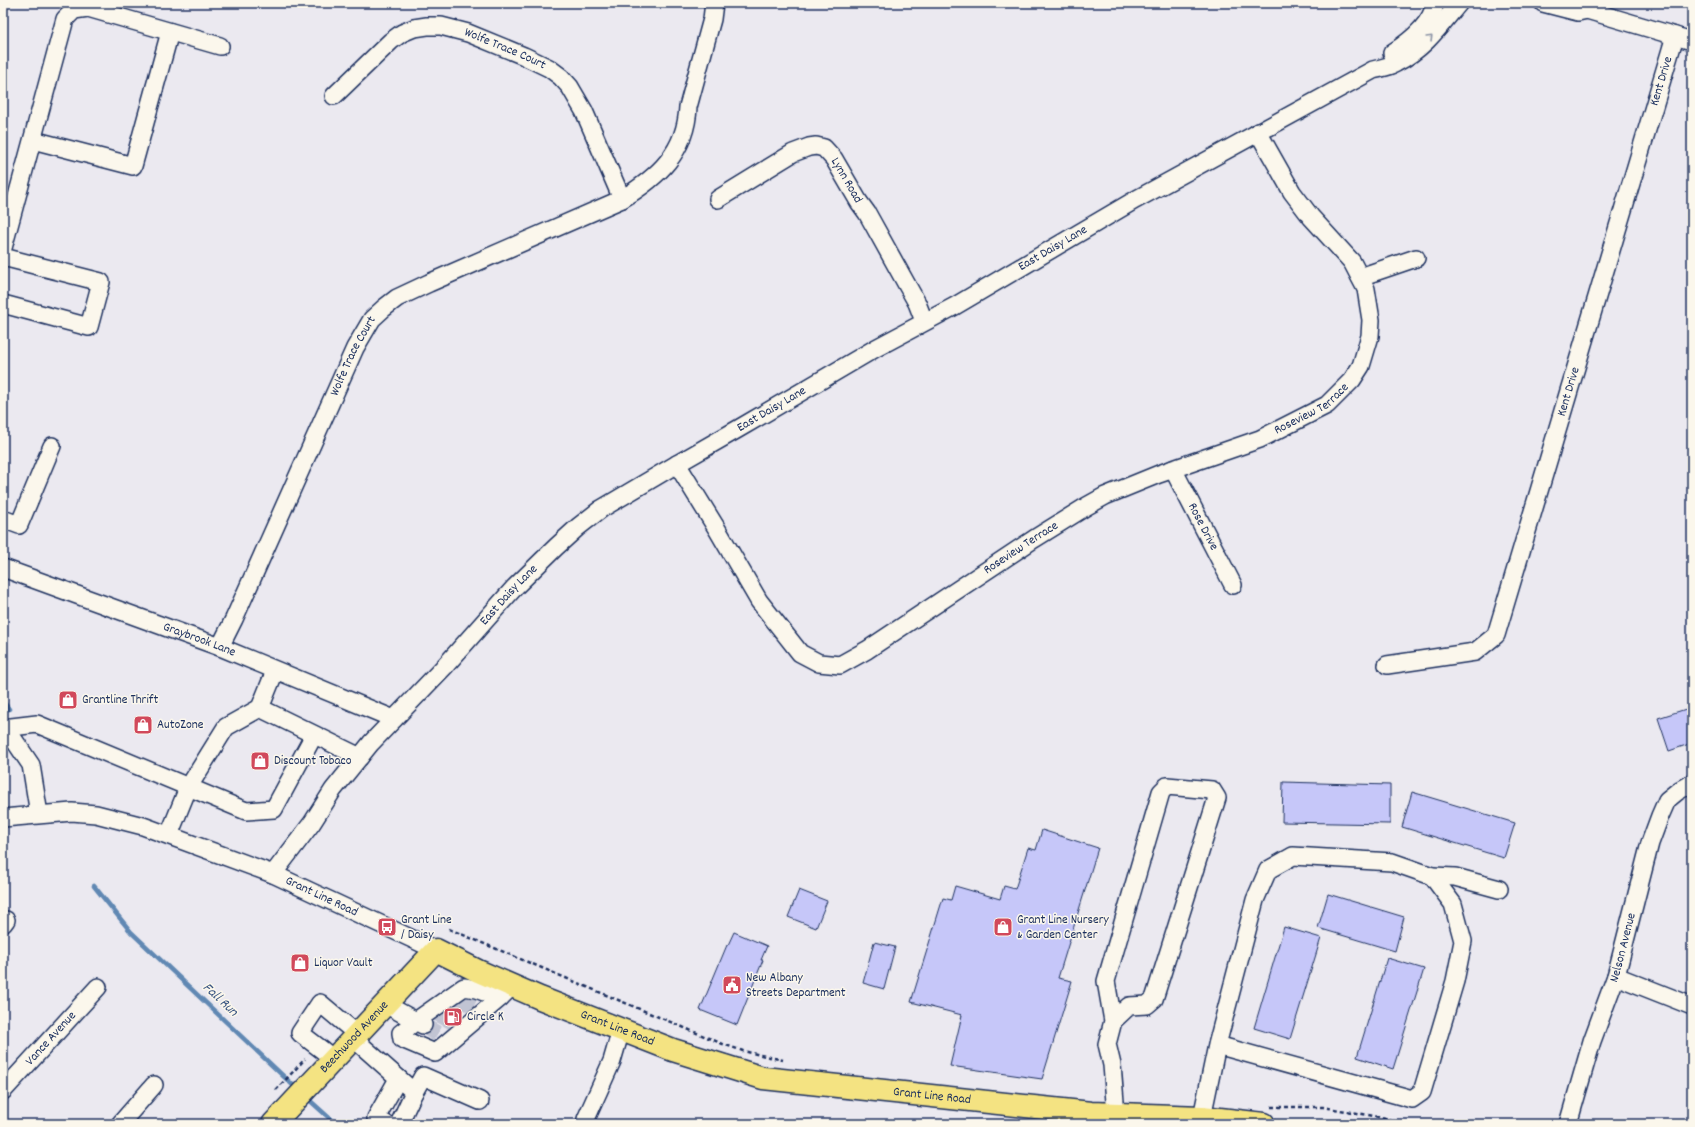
<svg xmlns="http://www.w3.org/2000/svg" width="1695" height="1127" font-family="Dekko,sans-serif">
	<rect width="100%" height="100%" fill="#ebe9f0"/>
	<filter id="ink" filterUnits="userSpaceOnUse"><feTurbulence type="fractalNoise" baseFrequency=".025" numOctaves="2"/><feDisplacementMap in="SourceGraphic" scale="8" xChannelSelector="R" yChannelSelector="G"/><feConvolveMatrix kernelMatrix="1 2 1 2 8 2 1 2 1" color-interpolation-filters="sRGB"/></filter>
	<g filter="url(#ink)">
		<g fill="none" stroke-linecap="round" stroke-linejoin="round">
			<path stroke="#6088b3" stroke-width="4.5" d="M3,701L9,709
				M94,886L131,932L298,1090
				M306,1097L336,1124"/>
		</g>
		<path fill="#c6c7f9" stroke="#1b2f5e" d="M1686,709L1692,727V743L1669,751L1658,718Z
			M1283,782L1390,785V824L1282,822Z
			M1412,792L1515,823L1504,858L1402,827Z
			M1042,830L1098,848L1058,978L1072,981L1042,1079L950,1066L962,1015L911,1002L943,898L951,900L955,886L1000,899L1004,886L1015,889L1028,848L1036,850Z
			M799,890L827,901L816,928L788,917Z
			M1328,894L1404,917L1395,951L1318,928Z
			M1284,927L1321,938L1290,1039L1254,1028Z
			M734,932L767,946L761,960H763L737,1025L700,1010L727,945H728Z
			M874,942L895,947L884,989L863,983Z
			M1387,958L1424,969L1393,1069L1357,1057Z"/>
		<g fill="none" stroke-linecap="round" stroke-linejoin="round">
			<path stroke="#c1c4d3" stroke-width="17" stroke-dasharray="17 8" stroke-linecap="butt" d="M459,998L480,1008
				M438,1013L459,1025
				M423,1025L443,1037"/>
			<g stroke="#1b2f5e" stroke-width="20">
				<g id="minor">
					<path d="M1543,3L1578,12L1587,10"/>
					<path d="M1576,3L1581,4L1587,10L1692,41"/>
					<path d="M1392,53C1409,42 1432,24 1435,3"/>
					<path id="s1" d="M334,96L391,41L402,33L414,28L427,26H441L468,33L524,56L549,68L561,77L570,87L584,111L622,199"/>
					<path d="M33,140L133,166L170,32"/>
					<path id="s2" d="M718,199L793,153L809,147L816,146L824,148L834,159L859,202L867,213L917,303L924,321"/>
					<path d="M3,248L65,19L74,10L88,8L220,46"/>
					<path d="M3,257L101,282L89,327L3,304"/>
					<path d="M1360,277L1416,258"/>
					<path id="s3" d="M677,464L717,529L759,601L800,653L819,663L840,665L867,650L1034,539L1087,506L1105,496L1159,474L1260,439L1327,405L1352,380L1361,366L1370,336L1371,320L1366,289L1352,262L1311,217L1292,192L1258,132"/>
					<path id="s4" d="M1173,469L1233,585"/>
					<path d="M3,519L19,525L52,446"/>
					<path id="s5" d="M3,568L220,647L394,719"/>
					<path id="s6" d="M220,647L234,619L355,348L372,319L384,308L397,298L429,283L622,199C658,177 686,152 688,107L712,19L714,3"/>
					<path id="s7" d="M1387,665L1475,652L1496,635L1675,36"/>
					<path d="M275,671L260,708L360,757"/>
					<path d="M3,728L37,724L246,811L274,809L314,735"/>
					<path d="M6,728L31,765L39,814"/>
					<path id="s8" d="M3,818L72,812L96,814L143,826L273,874L436,950"/>
					<path d="M169,835L188,788L226,727L260,708"/>
					<path id="s9" d="M273,874L312,823L333,790L371,743L445,666L515,587L556,547L578,527L601,509L677,464L738,429L876,348L955,306L1135,200L1373,70C1380,68 1389,67 1396,63C1424,49 1440,26 1459,3"/>
					<path d="M1432,876L1455,877L1499,889"/>
					<path d="M3,924L6,920"/>
					<path d="M1616,976L1692,1006"/>
					<path d="M385,1004L416,1021L464,987L476,989L500,998L507,991"/>
					<path d="M1113,1021L1129,1006L1147,1005L1154,999L1217,798L1212,790L1167,786L1161,792L1106,981L1113,1021L1107,1044L1112,1065L1116,1114"/>
					<path d="M423,1025L416,1021L401,1033L402,1039L435,1053L500,998"/>
					<path d="M353,1038L414,1092L423,1076L480,1101"/>
					<path d="M334,1059L300,1033L320,1003L357,1034"/>
					<path id="s10" d="M3,1091L98,987"/>
					<path d="M1202,1117L1217,1045L1255,900L1268,870L1293,856L1392,862L1432,876L1453,904L1463,941L1455,981L1422,1092L1412,1099L1217,1045"/>
					<path d="M586,1119L612,1061L621,1030"/>
					<path d="M120,1124L154,1085"/>
					<path d="M386,1124L376,1118L398,1079"/>
					<path d="M399,1124L414,1092"/>
					<path id="s11" d="M1568,1124L1592,1041L1616,976L1650,843L1660,816L1667,800L1678,791L1692,783"/>
				</g>
			</g>
			<g stroke="#1b2f5e" stroke-width="25">
				<g id="major">
					<path id="s12" d="M273,1124L436,950L478,971L540,998L673,1050L763,1078L1091,1113L1202,1117L1264,1124"/>
				</g>
			</g>
			<path stroke="#1b2f5e" stroke-width="2.5" stroke-dasharray="4 3" stroke-linecap="butt" d="M449,929L723,1044L743,1051L783,1060
				M276,1090L305,1059
				M1271,1107H1323L1374,1116L1404,1124"/>
			<use href="#minor" stroke="#fbf7ec" stroke-width="17"/>
			<use href="#major" stroke="#f4e382" stroke-width="22"/>
		</g>
		<defs><path id="oneway-chevron" d="M-2-3.5L2.5 0L-2 3.5" fill="none" stroke-width="1.6" stroke-linecap="round" stroke-linejoin="round"/></defs>
		<use stroke="#8b93a5" href="#oneway-chevron" transform="translate(1430 38) rotate(-45)"/>
	</g>
	<defs>
		<g id="shop-square" transform="scale(1)"><rect x="-9" y="-9" width="18" height="18" rx="4" fill="#d1495b" stroke="#fbf7ec"/><path d="M-5-2.5h2.3a2.7 3.5 0 0 1 5.4 0H5L5.5 6h-11ZM-1.5-2.5h3a1.5 2.3 0 0 0-3 0Z" fill="#fff"/></g>
		<g id="bus-square" transform="scale(1)"><rect x="-9" y="-9" width="18" height="18" rx="4" fill="#d1495b" stroke="#fbf7ec"/><path d="M-5-6H5V4H4V6H2V4H-2V6H-4V4H-5ZM-3.5-4V0h7V-4ZM-3.5 1.2v1.5H-2V1.2ZM2 1.2v1.5H3.5V1.2Z" fill="#fff"/></g>
		<g id="civic-square" transform="scale(1)"><rect x="-9" y="-9" width="18" height="18" rx="4" fill="#d1495b" stroke="#fbf7ec"/><path d="M-.6-6.5H3V-4.5H.6V-3L4-1V1h2V6H-6V1h2V-1L-.6-3ZM-1.2 2.5V6h2.4V2.5Z" fill="#fff"/></g>
		<g id="fuel-square" transform="scale(1)"><rect x="-9" y="-9" width="18" height="18" rx="4" fill="#d1495b" stroke="#fbf7ec"/><path d="M-5.5-6h7V0h2V4h1.3V-2.5L3-4.5l.8-.8L6-3V5H2.5V1h-1V6h-7ZM-4.2-4.7v3.2H.2V-4.7Z" fill="#fff"/></g>
	</defs>
	<g fill-rule="evenodd">
		<use href="#shop-square" x="68" y="700"/>
		<use href="#shop-square" x="143" y="725"/>
		<use href="#shop-square" x="260" y="761"/>
		<use href="#bus-square" x="387" y="927"/>
		<use href="#shop-square" x="1003" y="927"/>
		<use href="#shop-square" x="300" y="963"/>
		<use href="#civic-square" x="732" y="985"/>
		<use href="#fuel-square" x="453" y="1017"/>
	</g>
	<g text-anchor="middle" dominant-baseline="central" stroke-width="3" stroke-linejoin="round" paint-order="stroke">
		<g font-size="13" fill="#1b2f5e" stroke="#fbf7ec">
			<text stroke="none"><textPath href="#s1" startOffset="201">Wolfe Trace Court</textPath></text>
			<text stroke="none"><textPath href="#s7" startOffset="694">Kent Drive</textPath></text>
			<text stroke="none"><textPath href="#s2" startOffset="160">Lynn Road</textPath></text>
			<text stroke="none"><textPath href="#s9" startOffset="1014">East Daisy Lane</textPath></text>
			<text stroke="none"><textPath href="#s6" startOffset="320">Wolfe Trace Court</textPath></text>
			<text stroke="none"><textPath href="#s7" startOffset="370">Kent Drive</textPath></text>
			<text stroke="none"><textPath href="#s3" startOffset="808">Roseview Terrace</textPath></text>
			<text stroke="none"><textPath href="#s9" startOffset="690">East Daisy Lane</textPath></text>
			<text stroke="none"><textPath href="#s4" startOffset="65">Rose Drive</textPath></text>
			<text stroke="none"><textPath href="#s3" startOffset="484">Roseview Terrace</textPath></text>
			<text stroke="none"><textPath href="#s9" startOffset="366">East Daisy Lane</textPath></text>
			<text stroke="none"><textPath href="#s5" startOffset="209">Graybrook Lane</textPath></text>
			<text stroke="none"><textPath href="#s8" startOffset="334">Grant Line Road</textPath></text>
			<text stroke="none"><textPath href="#s11" startOffset="185">Nelson Avenue</textPath></text>
			<text stroke="none"><textPath href="#s12" startOffset="436">Grant Line Road</textPath></text>
			<text stroke="none"><textPath href="#s12" startOffset="119">Beechwood Avenue</textPath></text>
			<text stroke="none"><textPath href="#s10" startOffset="71">Vance Avenue</textPath></text>
			<text stroke="none"><textPath href="#s12" startOffset="760">Grant Line Road</textPath></text>
		</g>
		<g font-size="13" fill="#1b2f5e" stroke="#fbf7ec" text-anchor="start">
			<text x="82" y="700">Grantline Thrift</text>
			<text x="157" y="725">AutoZone</text>
			<text x="274" y="761">Discount Tobaco</text>
			<text x="401" y="920">Grant Line<tspan x="401" dy="15">/ Daisy</tspan></text>
			<text x="1017" y="920">Grant Line Nursery<tspan x="1017" dy="15">&amp; Garden Center</tspan></text>
			<text x="314" y="963">Liquor Vault</text>
			<text x="746" y="978">New Albany<tspan x="746" dy="15">Streets Department</tspan></text>
			<text x="467" y="1017">Circle K</text>
		</g>
		<g font-size="14" font-style="italic" fill="#385481" stroke="#fbf7ec">
			<text transform="translate(220 1000) rotate(43)">Fall Run</text>
		</g>
	</g>
	<rect width="1695" height="1127" fill="none" stroke="#fbf7ec" stroke-width="16"/>
	<rect x="8" y="8" width="1679" height="1111" fill="none" stroke="#1b2f5e" stroke-width="1.5" filter="url(#ink)"/>
</svg>
